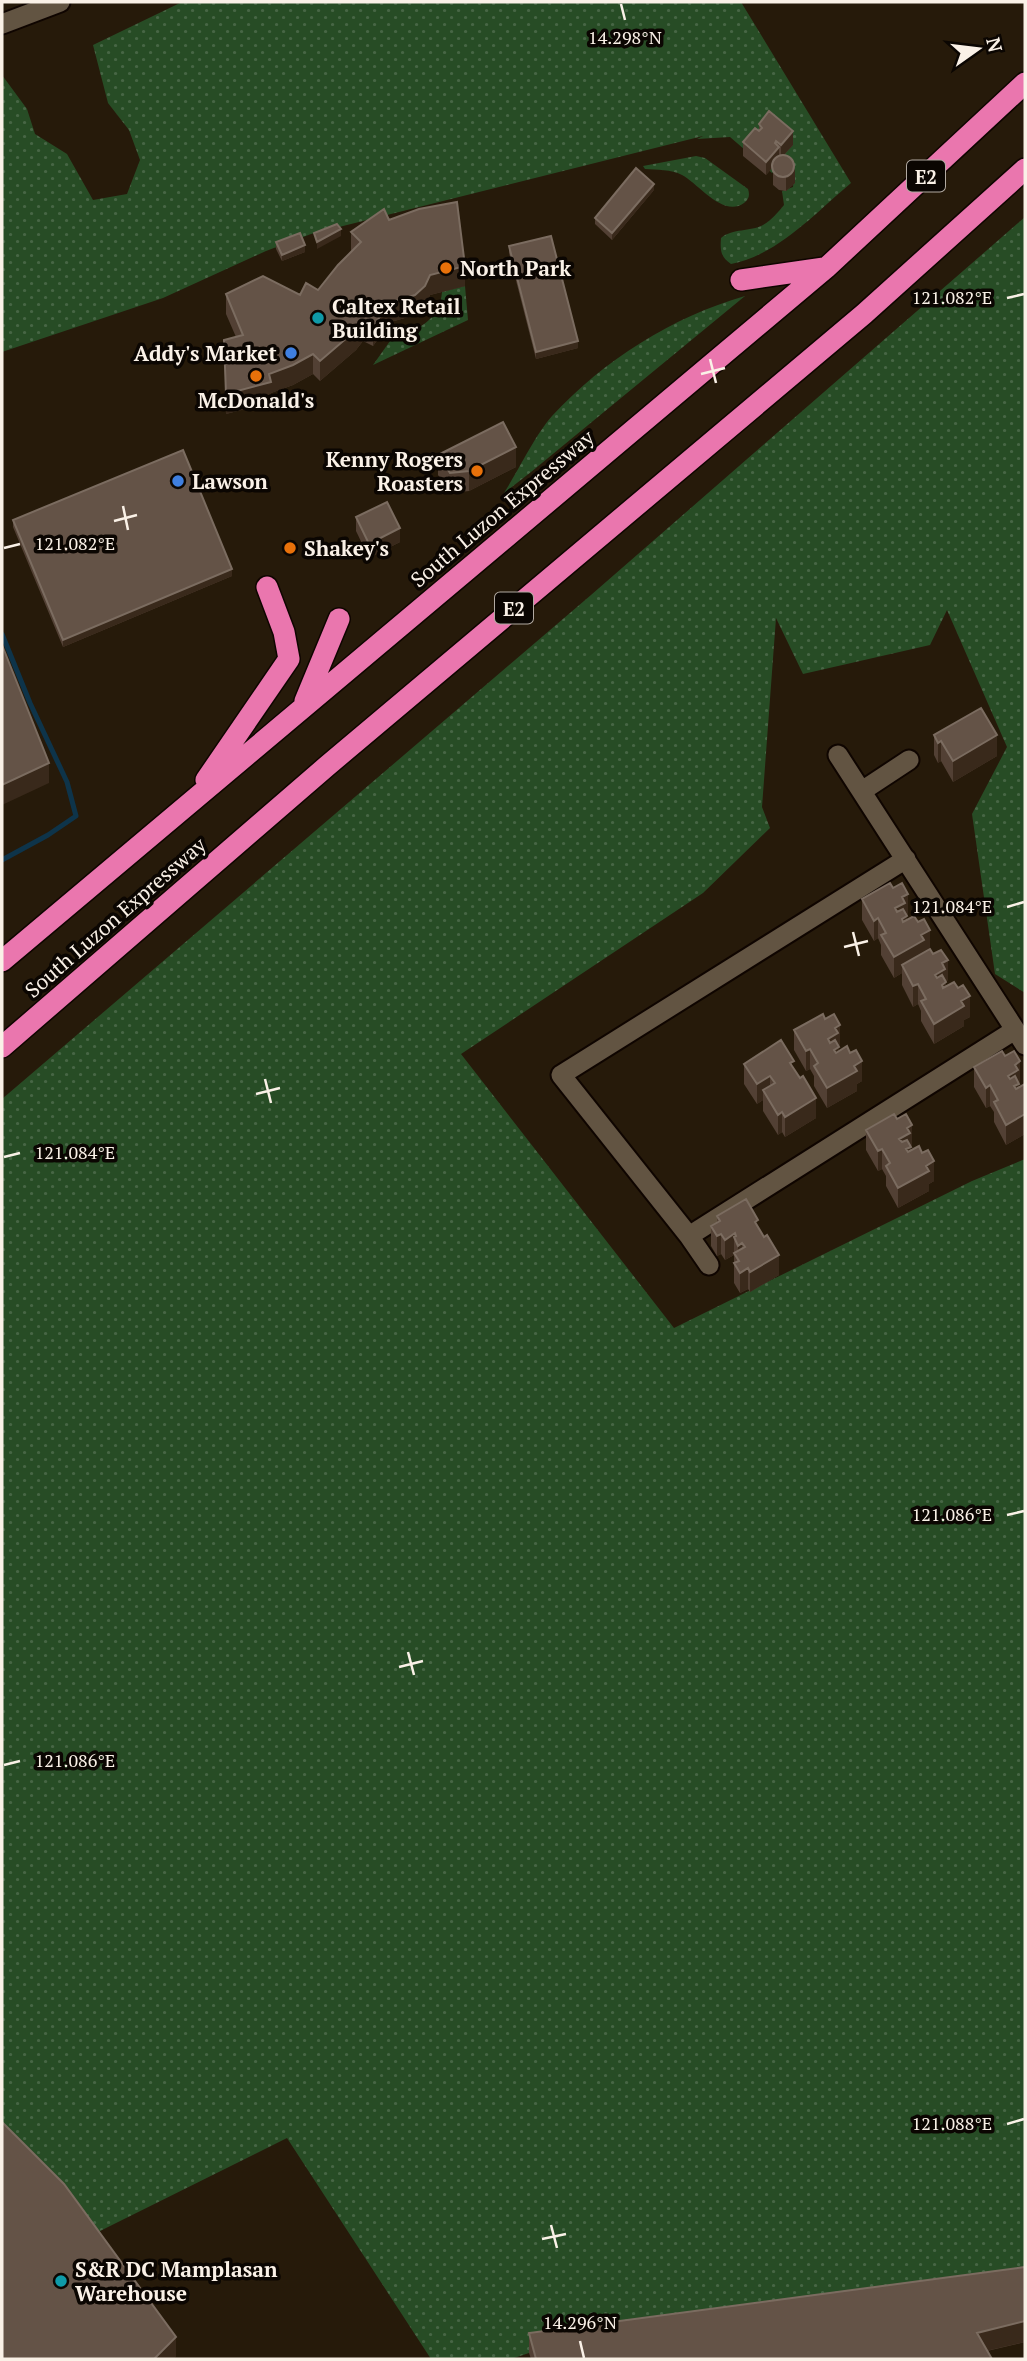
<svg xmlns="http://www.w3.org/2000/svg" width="1027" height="2361" font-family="'PT Serif',serif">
	<defs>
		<pattern id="grass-dots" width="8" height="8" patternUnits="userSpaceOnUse" patternTransform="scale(1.75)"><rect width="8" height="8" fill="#274c25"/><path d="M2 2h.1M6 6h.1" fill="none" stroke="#476645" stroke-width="1.8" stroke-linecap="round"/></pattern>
	</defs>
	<rect width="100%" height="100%" fill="#261a0a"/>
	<path fill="url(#grass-dots)" d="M182,2H741L851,183C815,213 778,255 731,264C721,257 720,251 721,238C733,228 750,232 763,225C772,220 778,212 784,205L782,191L793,187L794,175L775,170L772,173L730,137L697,139L703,136L311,234L266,251L163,298L2,352V75L27,109L35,134L67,154L93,200L127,194L140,160L129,130L108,103L93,45Z
		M696,156L705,158L748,189C750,195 749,199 744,203C723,218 699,184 682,175C671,169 657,170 645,169L643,166Z
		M1025,217V993L995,974L972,814L1007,747L947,610L930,645L803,674L776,618L762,807L770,828L703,893L461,1054L674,1328L972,1181L1025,1159V2287L529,2353L511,2359H431L287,2138L98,2232L2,2134V1099L591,595Z
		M465,286L468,320L373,365L395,334C419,332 440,318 442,292Z
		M745,296L531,472L504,493C518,471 536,434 552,416C604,360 672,317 745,296Z"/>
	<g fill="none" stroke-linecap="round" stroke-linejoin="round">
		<path stroke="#0e344a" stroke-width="5" d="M2,634L30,703L67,782L76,816L48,835L2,860"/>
		<g stroke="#0f0500" stroke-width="23">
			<path id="minor" d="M2,24L60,2
				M838,755L1025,1045
				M862,791L909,760
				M689,1236L1015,1030
				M709,1265L689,1236L561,1075L906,859"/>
		</g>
		<g stroke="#0f0500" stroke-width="24">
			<path id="highway" d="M741,280L824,268
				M305,701L339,619
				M206,780L289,659L284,632L267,587
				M2,961L826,268L1025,83
				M2,1047L327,766L864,314L1025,169"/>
		</g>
		<use href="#minor" stroke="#625442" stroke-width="19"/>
		<use href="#highway" stroke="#ea76ae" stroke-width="21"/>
	</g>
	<path fill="#524034" d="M759,124L793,145L784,155L795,183L786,191L779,190L773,185V167L766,175L743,156V142L759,130Z
		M654,190L612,240L595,224V218Z
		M389,220L465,286L430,295L425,306L415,315L391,322L373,346L363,341L356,350L320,381L313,374L293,385L271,393V402L226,414L224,340L236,337L226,314V294L300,295L318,290L351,251V232Z
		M276,242L305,252L282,261L276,249Z
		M509,246L578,348L536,359L509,253Z
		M438,455L516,467L469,491L450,493L438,475Z
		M356,517L400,542L369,558L356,531Z
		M13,520L232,576L63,647L13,527Z
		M934,735L997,756L953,782L941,761L938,763L934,755Z
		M893,888L908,914L906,915L907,920L930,949L948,980L946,981V986L970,1017L964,1020V1026L934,1044L921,1021V1011L918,1004L913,1007L902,985V973L894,978L881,955V945L878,938L874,941L862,920V899Z
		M794,1030L840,1045L838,1046L839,1051L862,1081L857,1084V1091L827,1108L814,1086V1076L810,1069L806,1071L794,1050Z
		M744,1064L794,1070L816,1118L785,1137L782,1132L778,1135L763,1111V1100L757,1104L744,1084Z
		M974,1067L1020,1082L1018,1083L1019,1087L1025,1084V1134L1006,1145L994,1122V1112L990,1106L986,1108L974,1087Z
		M897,1119L912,1145L910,1146L911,1151L934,1181L929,1184V1191L898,1208L886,1186V1176L882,1169L878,1171L866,1150V1130Z
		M717,1216L758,1227L779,1275L750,1292L748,1289L740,1293L734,1283V1255L725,1260L721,1254L717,1256L711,1246V1226L717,1222Z
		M1025,2267V2342L987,2351L992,2359H531L529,2353V2333Z"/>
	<path fill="#39291b" d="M793,131V145L781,158V145Z
		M776,141V150L779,147V160L766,175V162Z
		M795,169V183L786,191V177Z
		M654,184V190L612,240V233Z
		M341,229V236L317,249V242Z
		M305,245V252L282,261V255Z
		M465,266V286L430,295L425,306L415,315L391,322L373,346V326L391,302L430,275Z
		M363,321V341L356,350L320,381V361Z
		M578,341V348L536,359V352Z
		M313,354V374L293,385L271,393V402L226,414V394Z
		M516,447V467L469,491V471Z
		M400,528V542L369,558V544Z
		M232,569V576L63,647V640Z
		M997,735V756L953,782V761Z
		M941,741V761L938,763V743Z
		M49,763V783L2,805V785Z
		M908,894V914L905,916H907V936L895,908L902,897Z
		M878,918V938L874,941V921Z
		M930,930V950L902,965V973L894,978V957L921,935Z
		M948,960V980L945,982H946V1003L935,975L942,963Z
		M918,984V1004L913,1007V986Z
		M970,996V1017L964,1020V1026L934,1044V1024L961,1001Z
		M840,1025V1045L838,1046L839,1047V1067L828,1039L835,1028Z
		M810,1049V1069L806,1071V1051Z
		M862,1061V1081L857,1084V1091L827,1108V1088L854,1066Z
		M1020,1061V1082L1018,1083L1019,1084V1104L1008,1076L1015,1065Z
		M770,1076V1096L763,1090V1100L757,1104V1084Z
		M990,1085V1106L986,1108V1088Z
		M816,1098V1118L785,1137V1117Z
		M782,1112V1132L778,1135V1115Z
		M1025,1114V1134L1006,1145V1125Z
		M912,1125V1145L910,1146L911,1167L899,1139L907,1128Z
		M882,1149V1169L878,1171V1151Z
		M934,1161V1181L929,1184V1191L898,1208V1188L926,1166Z
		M735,1233V1240L734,1237V1255L725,1260V1240Z
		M721,1234V1254L717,1256V1236Z
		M742,1243V1263L738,1260V1246Z
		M779,1255V1275L750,1292V1272Z
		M748,1268V1289L740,1293V1273Z
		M1025,2321V2342L977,2353V2333Z
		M176,2337V2357L174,2359H154Z"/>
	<path fill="#645347" stroke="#7b6c60" stroke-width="2" d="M769,111L793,131L781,145L776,141L775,143L779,147L766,162L743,142L755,128L759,131L762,128L759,124Z
		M772 166a11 11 0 1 1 22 0a11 11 0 1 1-22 0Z
		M636,168L654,184L612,233L595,218Z
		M457,202L465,266L430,275L425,286L415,295L391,302L373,326L363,321L356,330L320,361L313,354L293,365L269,374L271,382L226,394L224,340L243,335L226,294L263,276L300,295L306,283L318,290L338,265L361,242L351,232L384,209L389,220L419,209Z
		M337,224L341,229L317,242L314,233Z
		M300,233L305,245L282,255L276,242Z
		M551,236L578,341L536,352L509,246Z
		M503,422L516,447L469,471L450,473L438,455Z
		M183,450L232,569L63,640L13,520Z
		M387,502L400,528L369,544L356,517Z
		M2,645L49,763L2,785Z
		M981,708L997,735L953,761L941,741L938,743L934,735Z
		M890,883L893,888L902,883L908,894L902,897L905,903L895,908L897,912L903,909L907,916L902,919L903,922L914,916L918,922L924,919L930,930L921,935L924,940L894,957L881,935L886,933L878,918L874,921L862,899Z
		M930,949L933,954L941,950L948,960L942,963L945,969L935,975L937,978L942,975L946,982L942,985L943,988L954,982L958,988L963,985L970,996L961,1001L964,1006L934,1024L921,1001L926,999L918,984L913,986L902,965Z
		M823,1014L825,1019L834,1014L840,1025L835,1028L838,1033L828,1039L830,1043L835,1040L839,1047L834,1050L836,1053L847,1046L850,1053L856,1050L862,1061L854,1066L857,1071L827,1088L814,1066L818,1063L810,1049L806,1051L794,1030Z
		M781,1040L794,1061L790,1063L800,1078L803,1076L816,1098L785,1117L782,1112L778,1115L763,1090L775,1083L770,1076L757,1084L744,1064Z
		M1002,1051L1005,1056L1014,1051L1020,1061L1015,1065L1018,1070L1008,1076L1010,1079L1015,1076L1019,1084L1014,1086L1016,1089L1025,1084V1114L1006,1125L994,1102L998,1100L990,1085L986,1088L974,1067Z
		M894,1114L897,1119L906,1114L912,1125L907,1128L910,1133L899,1139L902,1142L907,1140L911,1147L906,1149L908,1152L919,1146L922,1153L928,1150L934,1161L926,1166L929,1171L898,1188L886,1166L890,1163L882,1149L878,1151L866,1130Z
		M746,1199L758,1220L755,1222L764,1237L767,1235L779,1255L750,1272L748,1268L740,1273L734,1263L739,1261L734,1253L745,1247L742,1243L738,1246L734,1237L736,1236L735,1233L725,1240L721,1234L717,1236L711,1226L720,1221L717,1216Z
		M2,2122L64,2184L176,2337L154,2359H2Z
		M1025,2267V2321L977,2333L992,2359H536L529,2333Z"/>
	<path fill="none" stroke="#faf1e7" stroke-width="2.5" d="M621,4L625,20M1007,298L1024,294M710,359L716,383M701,374L725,368M123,506L128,530M114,521L137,515M4,548L20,544M1007,907L1024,902M853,932L859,956M844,947L868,941M265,1079L271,1103M256,1094L280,1088M4,1157L20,1153M1007,1515L1024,1511M408,1652L414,1675M399,1667L423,1661M4,1765L20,1761M1007,2124L1024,2119M551,2225L557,2248M542,2239L566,2234M580,2341L584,2358"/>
	<g fill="#e8710a" stroke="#0b0602" stroke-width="2.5">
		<circle cx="446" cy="268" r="7"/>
		<circle cx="256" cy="376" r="7"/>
		<circle cx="477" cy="471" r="7"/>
		<circle cx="290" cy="548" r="7"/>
	</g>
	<g fill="#0f9aa8" stroke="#0b0602" stroke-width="2.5">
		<circle cx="318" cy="318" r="7"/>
		<circle cx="61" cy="2281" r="7"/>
	</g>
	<g fill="#3f7fe0" stroke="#0b0602" stroke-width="2.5">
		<circle cx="291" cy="353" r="7"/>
		<circle cx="178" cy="481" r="7"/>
	</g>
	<g text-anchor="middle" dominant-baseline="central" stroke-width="7" stroke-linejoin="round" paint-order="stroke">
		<g fill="#0b0602" stroke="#b2aaa2" stroke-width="2">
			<rect x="907" y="160.5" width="38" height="31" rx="5"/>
			<rect x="495" y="592.5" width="38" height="31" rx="5"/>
		</g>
		<g font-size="19" font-weight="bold" fill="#faf1e7">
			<text x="926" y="176">E2</text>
			<text x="514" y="608">E2</text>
		</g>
		<g font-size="21" font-weight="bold" fill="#faf1e7" stroke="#0b0602" text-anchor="start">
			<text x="460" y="268">North Park</text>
			<text x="332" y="306">Caltex Retail<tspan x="332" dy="24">Building</tspan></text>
			<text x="277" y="353" text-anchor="end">Addy's Market</text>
			<text x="256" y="400" text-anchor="middle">McDonald's</text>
			<text x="463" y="459" text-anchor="end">Kenny Rogers<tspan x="463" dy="24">Roasters</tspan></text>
			<text x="192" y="481">Lawson</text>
			<text x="304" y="548">Shakey's</text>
			<text x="75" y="2269">S&amp;R DC Mamplasan<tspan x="75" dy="24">Warehouse</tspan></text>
		</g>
		<g font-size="21" fill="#faf1e7" stroke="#0b0602">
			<text transform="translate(502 508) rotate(-40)">South Luzon Expressway</text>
			<text transform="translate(115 917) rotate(-41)">South Luzon Expressway</text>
		</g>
	</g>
	<g font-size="18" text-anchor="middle" fill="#faf1e7" stroke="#0b0602" stroke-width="7" stroke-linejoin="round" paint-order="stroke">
		<text x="625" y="44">14.298°N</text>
		<text x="952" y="304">121.082°E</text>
		<text x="75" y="550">121.082°E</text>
		<text x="952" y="913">121.084°E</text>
		<text x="75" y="1159">121.084°E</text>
		<text x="952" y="1521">121.086°E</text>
		<text x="75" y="1767">121.086°E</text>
		<text x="952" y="2130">121.088°E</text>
		<text x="580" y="2329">14.296°N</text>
	</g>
	<rect width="1027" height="2361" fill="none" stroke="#faf1e7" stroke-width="7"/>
	<g transform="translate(978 49) rotate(76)" stroke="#0b0602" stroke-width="5" paint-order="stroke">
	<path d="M0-5L12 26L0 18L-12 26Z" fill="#faf1e7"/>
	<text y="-10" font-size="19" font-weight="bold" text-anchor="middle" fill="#faf1e7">N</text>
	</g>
</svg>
